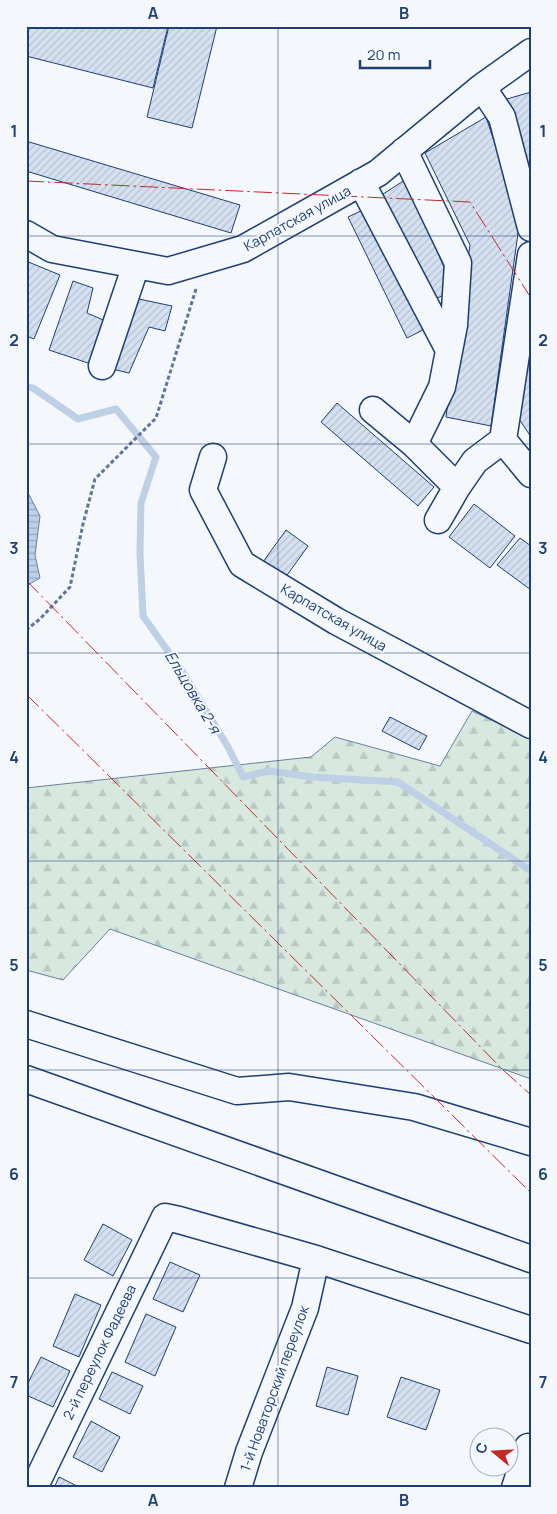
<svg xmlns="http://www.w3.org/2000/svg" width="557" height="1514" font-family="Manrope,sans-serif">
	<defs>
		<pattern id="forest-firs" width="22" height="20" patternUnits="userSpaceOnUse" patternTransform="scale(1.25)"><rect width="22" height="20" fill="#d7e8df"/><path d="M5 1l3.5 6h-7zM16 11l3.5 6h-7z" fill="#b8c8c3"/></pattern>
		<pattern id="water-rules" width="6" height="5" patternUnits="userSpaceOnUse" patternTransform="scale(1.25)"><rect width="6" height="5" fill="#bed0e5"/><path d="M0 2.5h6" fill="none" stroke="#9aaabe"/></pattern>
		<pattern id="building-hatch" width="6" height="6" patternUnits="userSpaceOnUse" patternTransform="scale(1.25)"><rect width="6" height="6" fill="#d5e0f0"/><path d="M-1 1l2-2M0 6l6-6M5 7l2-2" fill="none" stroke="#b6c1d1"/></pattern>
	</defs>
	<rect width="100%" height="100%" fill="#f4f7fb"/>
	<path fill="url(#forest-firs)" stroke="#687fa3" d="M472,711L531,738V1079L110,929L63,980L26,970V788L311,757L335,737L440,766Z"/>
	<path fill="url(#water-rules)" stroke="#687fa3" d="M26,489L40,516L35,555L40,578L26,586Z"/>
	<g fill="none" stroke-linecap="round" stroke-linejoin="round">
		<path stroke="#bed0e5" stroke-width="7" d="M26,386L33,388L78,419L116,409L156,457L141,503L140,553L143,616L184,674L228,747L243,777L269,771L312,777L398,782L531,871"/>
	</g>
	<path fill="url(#building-hatch)" stroke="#1d3f73" d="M26,26H168L153,88L26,56Z
		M169,26H217L192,128L147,117Z
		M531,92V196L507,99Z
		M486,117L520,219L491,426L446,417L470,245L425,153Z
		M26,141L240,205L231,233L26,171Z
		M408,178L453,290L434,300L380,196Z
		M369,207L427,328L407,338L348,217Z
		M26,261L60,275L34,339L26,336Z
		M73,281L93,288L87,313L108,322L91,364L49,350Z
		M139,299L172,306L165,331L149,327L129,373L112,369Z
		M531,326V437L515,413Z
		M337,403L434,487L418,506L321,422Z
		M474,504L515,536L490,568L449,537Z
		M286,530L308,546L285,578L263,562Z
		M520,538L531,546V590L497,565Z
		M390,717L427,736L419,750L382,731Z
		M103,1224L132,1240L113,1276L84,1260Z
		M170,1262L200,1275L183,1312L153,1299Z
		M75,1294L101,1305L79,1357L53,1346Z
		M146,1314L176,1327L155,1376L125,1362Z
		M41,1357L70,1371L53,1407L26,1395V1387Z
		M327,1367L358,1376L348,1415L316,1406Z
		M112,1372L143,1386L130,1414L99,1399Z
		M401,1377L440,1390L426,1430L387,1417Z
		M91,1421L120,1437L102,1472L73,1457Z
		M59,1477L81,1488H54Z"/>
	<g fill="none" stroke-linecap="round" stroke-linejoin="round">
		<g stroke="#1d3f73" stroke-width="29">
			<path id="minor" d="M482,87L502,117L531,228
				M404,151L458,263L454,325L442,387L414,444
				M361,182L449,350
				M26,234L52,249L168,271L243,249L378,173L482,87L531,52
				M531,255L503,440L531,474
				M102,366L136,265
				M373,410L414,444L457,487
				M213,457L203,490L242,564L336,621L531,725
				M438,520L457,487L475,461L503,440
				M26,1024L237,1091L289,1087L414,1107L531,1142
				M26,1079L531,1259
				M34,1488L165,1217L179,1220L316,1259L531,1330
				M238,1488L249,1452L305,1308L316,1259
				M515,1488L528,1447"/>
		</g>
		<path stroke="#5e769c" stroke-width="3" stroke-dasharray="4 2.5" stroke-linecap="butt" d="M26,630L40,619L70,587L83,524L95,479L156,418L196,289"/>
		<use href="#minor" stroke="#f4f7fb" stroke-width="26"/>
		<path stroke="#c62828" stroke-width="1" stroke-dasharray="18 4 2.5 4" stroke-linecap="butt" d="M26,181L470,202L531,298
			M26,580L502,1069L531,1095
			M26,694L531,1193"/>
	</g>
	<path fill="none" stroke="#1d3f73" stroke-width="1" stroke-opacity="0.55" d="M278,26V1488M26,236H531M26,444H531M26,653H531M26,861H531M26,1070H531M26,1278H531"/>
	<g text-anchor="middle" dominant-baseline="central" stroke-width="4" stroke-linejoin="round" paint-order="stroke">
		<g font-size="14" fill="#1d3f73" stroke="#f4f7fb">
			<text transform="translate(297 218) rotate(-29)">Карпатская улица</text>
			<text transform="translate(334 617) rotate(30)">Карпатская улица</text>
			<text transform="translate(99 1352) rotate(-64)">2-й переулок Фадеева</text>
			<text transform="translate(274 1388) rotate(-70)">1-й Новаторский переулок</text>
		</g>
		<g font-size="15" font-style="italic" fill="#1d3f73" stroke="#f4f7fb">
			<text transform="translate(193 692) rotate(59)">Ельцовка 2-я</text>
		</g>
	</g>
	<rect width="557" height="1514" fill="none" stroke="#f4f7fb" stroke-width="55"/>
	<g transform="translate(494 1452) rotate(288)"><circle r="24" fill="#f4f7fb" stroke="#9eadc5"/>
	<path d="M0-4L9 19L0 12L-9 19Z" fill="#c62828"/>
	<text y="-8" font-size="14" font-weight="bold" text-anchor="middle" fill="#1d3f73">С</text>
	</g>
	<path d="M360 60v8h70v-8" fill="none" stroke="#1d3f73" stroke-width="2.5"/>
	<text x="367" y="60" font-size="15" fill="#1d3f73" stroke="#f4f7fb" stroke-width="4" paint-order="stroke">20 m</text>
	<rect x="28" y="28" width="502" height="1458" fill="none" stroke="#1d3f73" stroke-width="2"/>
	<g font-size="16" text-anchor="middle" font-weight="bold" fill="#1d3f73">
		<text x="153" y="19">A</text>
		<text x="404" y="19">B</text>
		<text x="14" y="137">1</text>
		<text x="543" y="137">1</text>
		<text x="14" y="346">2</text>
		<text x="543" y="346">2</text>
		<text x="14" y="554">3</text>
		<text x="543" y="554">3</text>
		<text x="14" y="763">4</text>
		<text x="543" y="763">4</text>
		<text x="14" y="971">5</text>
		<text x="543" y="971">5</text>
		<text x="14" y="1180">6</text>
		<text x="543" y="1180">6</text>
		<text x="14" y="1388">7</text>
		<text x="543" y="1388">7</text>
		<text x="153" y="1506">A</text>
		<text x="404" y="1506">B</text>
	</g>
</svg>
